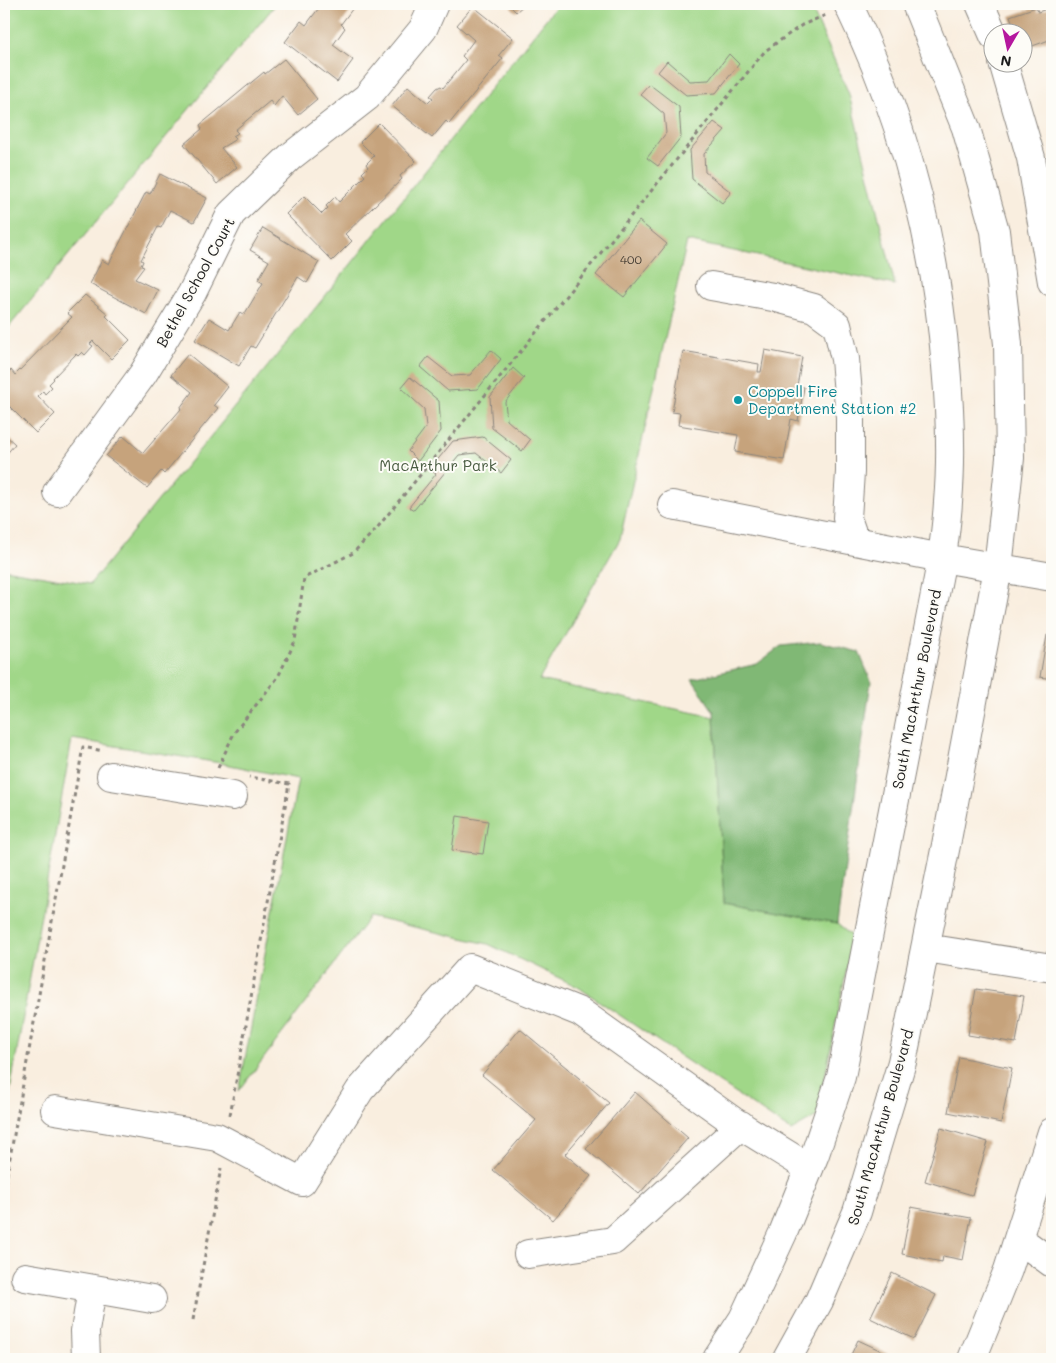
<svg xmlns="http://www.w3.org/2000/svg" width="1056" height="1363" font-family="Mali,sans-serif">
	<rect width="100%" height="100%" fill="#fdfcf7"/>
	<filter id="ink" filterUnits="userSpaceOnUse"><feTurbulence type="fractalNoise" baseFrequency=".02" numOctaves="2"/><feDisplacementMap in="SourceGraphic" scale="10" xChannelSelector="R" yChannelSelector="G"/><feConvolveMatrix kernelMatrix="1 2 1 2 8 2 1 2 1" color-interpolation-filters="sRGB"/></filter>
	<filter id="wash" filterUnits="userSpaceOnUse"><feTurbulence type="fractalNoise" baseFrequency=".0096" numOctaves="4" result="noise"/><feDisplacementMap in="SourceGraphic" scale="20" xChannelSelector="R" yChannelSelector="G"/><feGaussianBlur stdDeviation="1.12" result="paint"/><feColorMatrix in="noise" values="0 0 0 0 0 0 0 0 0 0 0 0 0 0 0 0 0 1.4 0 .05"/><feComposite in="paint" operator="in"/></filter>
	<g filter="url(#wash)">
		<rect width="100%" height="100%" fill="#f9eedf"/>
		<path fill="#a0d788" stroke="#5e7a52" d="M4,4H276L4,333Z
			M558,4H810L849,94L895,285L687,241L620,539L539,680L714,717L724,903L837,924L853,937L817,1116L791,1131L578,987L488,944L370,917L239,1091L298,779L220,763L72,739L4,1125V569L90,584L348,268Z"/>
		<path fill="#80b874" stroke="#4e6a48" d="M820,642L859,652L871,681L837,924L724,903L714,712L692,679L757,664L781,646Z"/>
		<g id="blocks">
			<path fill="#c6a37c" d="M322,4H356L341,24L345,28L333,45L353,60L337,82L285,42L301,21L306,25Z
				M508,4H525L516,12Z
				M473,6L513,38L499,55L503,58L449,124L446,121L432,138L392,106L408,86L428,103L433,98L430,96L437,88L441,86L443,88L466,60L462,56L474,40L457,25Z
				M1036,7L1038,12L1052,7V39L1024,49V32H1016L1010,16Z
				M729,54L739,64L716,93L686,95L658,72L667,61L690,81L709,80Z
				M284,59L317,99L298,115L282,96L274,106L270,101L235,130L238,133L233,136L236,139L221,148L237,167L217,184L184,144L202,129L200,125L264,72L265,74Z
				M649,84L679,107L681,137L658,166L647,158L666,133L664,114L640,94Z
				M714,122L725,130L704,154L705,172L731,192L722,203L692,179L690,150Z
				M379,123L416,161L400,176L402,179L345,234L352,241L332,261L286,214L304,196L322,214L328,208L326,206L335,197L339,202L365,176L362,173L368,167L366,164L374,156L360,142Z
				M160,174L207,198L194,222L170,210L161,228L158,227L141,260L143,261L141,266L144,267L135,279L158,290L146,314L90,284L102,260L109,264L146,192L150,194Z
				M639,221L667,244L624,297L596,275Z
				M263,228L319,262L307,283L298,277L255,348L251,346L239,366L195,340L209,318L229,330L240,312L244,315L263,283L258,280L269,261L250,250Z
				M85,295L108,314L106,316L130,340L111,359L93,341L90,344L93,346L85,355L82,352L78,356L76,354L53,378L54,379L49,384L52,387L45,394L43,391L38,396L55,414L36,433L4,401V377L11,370L15,375L72,317L67,313Z
				M491,350L501,359L478,389L448,391L420,367L428,357L452,376L470,375Z
				M765,350L802,357L797,386L804,387L798,421L791,419L784,460L735,452L738,435L678,425L680,413L672,412L683,351L759,364L758,372H761Z
				M188,354L228,387L214,405L218,408L164,474L161,471L147,488L106,456L123,436L143,453L181,409L180,408L192,392L171,375Z
				M513,368L524,378L505,402L507,420L530,440L522,451L492,428L490,397Z
				M410,377L439,401L441,431L418,461L408,451L426,427L424,409L401,388Z
				M4,434L15,444L4,457Z
				M483,437L511,460L501,473L476,453L459,455L414,510L409,507L436,474L430,469L453,441Z
				M1047,635L1052,636V679L1040,677Z
				M457,816L488,821L483,854L452,850Z
				M976,989L1024,996L1016,1043L968,1035Z
				M520,1029L609,1103L565,1154L591,1176L553,1220L493,1170L536,1120L482,1075Z
				M959,1057L1012,1068L1001,1123L948,1112Z
				M635,1092L688,1138L639,1194L586,1149Z
				M941,1128L988,1142L972,1195L925,1181Z
				M911,1207L971,1218L963,1260L943,1256L942,1262L902,1254Z
				M892,1273L936,1295L914,1339L870,1318Z
				M858,1340L899,1359H849Z"/>
		</g>
	</g>
	<g filter="url(#ink)">
		<use href="#blocks" fill-opacity="0" stroke="#8a857e" stroke-width="1"/>
		<g fill="none" stroke-linecap="round" stroke-linejoin="round">
			<g stroke="#8a857e" stroke-width="30">
				<path id="minor" d="M980,4L994,36
					M1003,62L1031,158L1052,282
					M711,286L773,297L814,308L837,325L845,359L850,417V472L847,518L855,541L942,558L1052,577
					M57,492L143,374L192,293L231,214L290,157L367,97L423,29L434,4
					M672,505L855,541
					M111,776L233,796
					M926,948L1052,968
					M55,1110L217,1137L302,1182L360,1090L470,968L580,1012L733,1121L809,1168
					M1019,1239L1052,1263
					M528,1254L613,1241L741,1125
					M25,1277L152,1299
					M86,1359L85,1331L92,1289
					M972,1359L1008,1270L1052,1132"/>
			</g>
			<g stroke="#8a857e" stroke-width="30">
				<path id="major" d="M717,1359L743,1319L783,1233L815,1154L841,1077L942,558C944,540 947,521 948,502C952,457 950,411 946,366C935,238 904,119 848,4
					M787,1359L819,1301L857,1212L902,1062L946,845L998,568L1010,458L1008,344L995,231L966,128L916,4"/>
			</g>
			<path stroke="#8a857e" stroke-width="3" stroke-dasharray="4 4" stroke-linecap="butt" d="M218,768L234,733L278,677L289,654L295,641L304,578L353,553L377,528L765,51L802,25L826,15
				M230,1115L289,784L249,777
				M4,1191L83,747L103,751
				M193,1320L221,1168"/>
			<use href="#minor" stroke="#fff" stroke-width="28"/>
			<use href="#major" stroke="#fff" stroke-width="28"/>
		</g>
	</g>
	<circle fill="#0f9aa8" stroke="#fdfcf7" stroke-width="2" cx="738" cy="400" r="5"/>
	<g text-anchor="middle" dominant-baseline="central" stroke-width="4" stroke-linejoin="round" paint-order="stroke">
		<g font-size="12" fill="#463e34">
			<text x="631" y="259">400</text>
		</g>
		<g font-size="15" fill="#1c1c1c" stroke="#fdfcf7">
			<text transform="translate(195 282) rotate(-61)">Bethel School Court</text>
			<text transform="translate(916 689) rotate(-79)">South MacArthur Boulevard</text>
			<text transform="translate(880 1127) rotate(-74)">South MacArthur Boulevard</text>
		</g>
		<g font-size="15" fill="#0d838f" stroke="#fdfcf7" text-anchor="start">
			<text x="748" y="391">Coppell Fire<tspan x="748" dy="17">Department Station #2</tspan></text>
		</g>
		<g font-size="15" fill="#4a5d42" stroke="#fdfcf7">
			<text x="438" y="465">MacArthur Park</text>
		</g>
	</g>
	<rect width="1056" height="1363" fill="none" stroke="#fdfcf7" stroke-width="20"/>
	<g transform="translate(1008 48) rotate(189)"><circle r="24" fill="#fdfcf7" stroke="#a3a29f"/>
	<path d="M0-4L9 19L0 12L-9 19Z" fill="#b5179e"/>
	<text y="-8" font-size="14" font-weight="bold" text-anchor="middle" fill="#1c1c1c">N</text>
	</g>
</svg>
